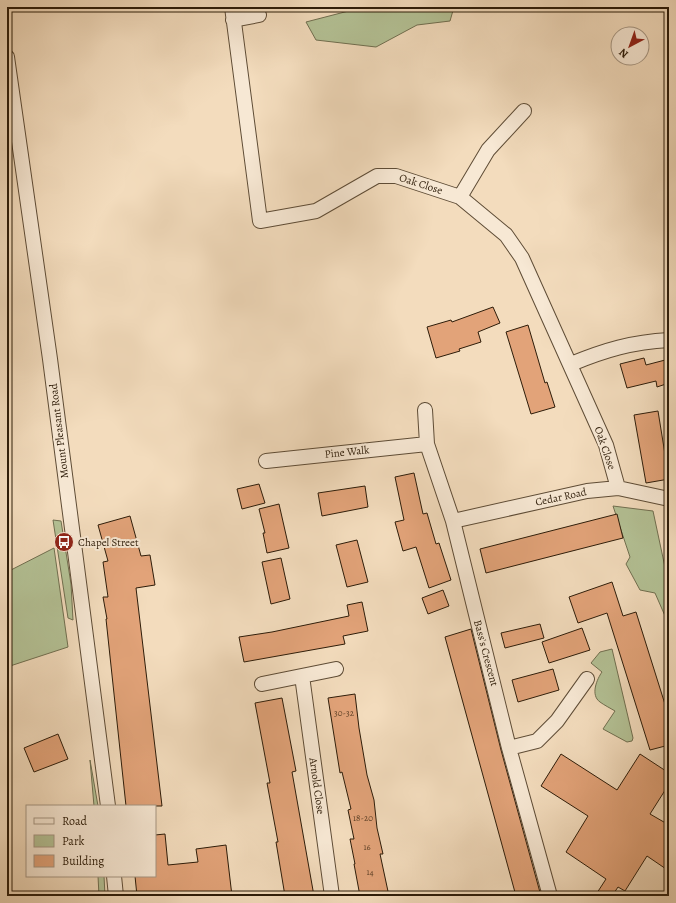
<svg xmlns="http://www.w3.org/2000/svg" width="676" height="903" font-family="Alegreya,serif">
	<rect width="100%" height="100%" fill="#f3dcbd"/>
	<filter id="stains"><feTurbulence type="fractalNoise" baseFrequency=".005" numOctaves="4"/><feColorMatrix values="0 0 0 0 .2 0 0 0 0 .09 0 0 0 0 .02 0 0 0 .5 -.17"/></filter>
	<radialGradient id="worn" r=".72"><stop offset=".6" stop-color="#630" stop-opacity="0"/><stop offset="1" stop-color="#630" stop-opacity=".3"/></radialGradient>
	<path fill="#b4c296" stroke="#706f50" d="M364,7H454L450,21L417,25L376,47L316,40L306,22Z
		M613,506L653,511L669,586V625L655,593L640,590L626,564L630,557Z
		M53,520L61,521L71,584L73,620L68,618Z
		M54,548L68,647L7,667V572Z
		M612,649L633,738L632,741L627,742L603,729L615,711C610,708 604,705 600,702C590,695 597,679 602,672L591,663L600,652Z
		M90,760L98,806H94Z
		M98,876H104L105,896H99Z"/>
	<path fill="#e2a379" stroke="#2d1c09" d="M493,307L500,323L478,332L481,342L459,349L460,351L436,358L427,327L451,320L452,322Z
		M528,325L545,383L547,382L555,407L531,414L506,332Z
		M644,358L646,365L669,359V383L657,387L656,381L627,388L620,364Z
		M658,411L669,479L646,483L634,415Z
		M414,473L423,514L427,513L436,544L439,543L451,580L429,588L416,547L403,551L395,522L404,520L395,477Z
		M259,484L265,503L242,509L237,489Z
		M365,486L368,507L322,516L318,493Z
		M279,504L289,548L267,553L263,533H265L259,509Z
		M617,514L623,538L486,573L480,549Z
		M130,516L141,556L150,555L155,585L136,588L162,806H126L106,619H107L103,597H108L103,562L108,561L98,525Z
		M357,540L368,582L347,587L336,545Z
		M281,558L290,599L271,604L262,562Z
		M612,582L623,616L636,612L669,717V745L650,750L607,613L578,623L569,597Z
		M443,590L449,606L428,614L422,598Z
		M362,602L368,631L343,636L345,644L244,662L239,637L272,632L349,616L347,605Z
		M540,624L544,638L505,648L501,633Z
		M582,628L590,650L549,663L542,642Z
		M471,629L501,750L541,896H516L445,637Z
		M553,669L559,690L518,702L512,680Z
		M355,694L359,728L367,775L374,800L377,828L383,854H380L389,896H360L354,864H355L350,839H354L348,810L351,809L342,772L340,773L328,698Z
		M282,698L296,771L292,772L314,896H285L276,842H278L267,783H270L255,703Z
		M58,734L68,759L34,772L24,748Z
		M561,754L617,790L640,754L669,773V784L650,814L669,825V871L647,856L625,891L618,887L612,896H595L606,879L566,852L588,816L541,786Z
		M165,834L168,865L198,862L196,849L226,845L232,896H137L135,876H155V835Z"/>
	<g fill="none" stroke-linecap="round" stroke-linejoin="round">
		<g stroke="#5e4c36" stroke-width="16">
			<path id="minor" d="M232,7L260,221L316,211L377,176H396L460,197L506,235L522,258L606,445L618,488
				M233,20L259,15
				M7,57L50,359L108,806
				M460,197L488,150L524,111
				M571,364C605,350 632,342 669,340
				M425,410L427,444L453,521L509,748L550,896
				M266,461L427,444
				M453,521L587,491L618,488L669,499
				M302,676L332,896
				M262,684L336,669
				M509,748L537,741L557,721L587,679
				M114,876L116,896"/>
		</g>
		<use href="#minor" stroke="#f7e8d4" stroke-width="14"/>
	</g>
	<defs>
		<g id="bus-disc" transform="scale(1)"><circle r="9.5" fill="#8f2418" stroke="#f7e8d4"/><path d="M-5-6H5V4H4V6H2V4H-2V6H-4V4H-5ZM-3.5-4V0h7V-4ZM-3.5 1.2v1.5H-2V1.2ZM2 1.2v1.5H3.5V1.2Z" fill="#fff"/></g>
	</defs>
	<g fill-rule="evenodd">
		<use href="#bus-disc" x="64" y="542"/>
	</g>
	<g text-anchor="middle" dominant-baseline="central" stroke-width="4" stroke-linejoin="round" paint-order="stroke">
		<g font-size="9" fill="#5a3e25">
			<text x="344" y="713">30-32</text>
			<text x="363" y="818">18-20</text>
			<text x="367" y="847">16</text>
			<text x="370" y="872">14</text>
		</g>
		<g font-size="11" fill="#2d1c09" stroke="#f7e8d4">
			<text transform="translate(421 184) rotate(18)">Oak Close</text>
			<text transform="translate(59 431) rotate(-97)">Mount Pleasant Road</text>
			<text transform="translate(605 448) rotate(71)">Oak Close</text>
			<text transform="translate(347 452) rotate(-6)">Pine Walk</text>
			<text transform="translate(561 497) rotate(-12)">Cedar Road</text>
			<text transform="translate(486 653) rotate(75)">Bass's Crescent</text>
			<text transform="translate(317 786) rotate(82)">Arnold Close</text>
		</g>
		<g font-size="11" fill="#2d1c09" stroke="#f7e8d4" text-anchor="start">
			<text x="78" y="542">Chapel Street</text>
		</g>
	</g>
	<rect width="676" height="903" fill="none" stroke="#f3dcbd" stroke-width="24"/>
	<rect x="8" y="8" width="660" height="887" fill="none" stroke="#2d1c09" stroke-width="2"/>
	<rect x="12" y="12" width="652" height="879" fill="none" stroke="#2d1c09"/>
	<rect x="26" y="805" width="130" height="72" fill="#f7e8d4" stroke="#a69683"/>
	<rect x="34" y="818" width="20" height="6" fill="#f7e8d4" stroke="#a69683"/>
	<text x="62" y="825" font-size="12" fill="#2d1c09">Road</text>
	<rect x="34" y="835" width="20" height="12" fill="#b4c296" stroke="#a69683"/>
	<text x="62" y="845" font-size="12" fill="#2d1c09">Park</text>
	<rect x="34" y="855" width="20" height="12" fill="#e2a379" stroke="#a69683"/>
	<text x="62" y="865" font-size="12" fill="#2d1c09">Building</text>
	<g transform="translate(630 46) rotate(221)"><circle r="19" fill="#f7e8d4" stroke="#a69683"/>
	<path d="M0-3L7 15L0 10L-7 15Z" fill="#8f2418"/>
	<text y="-6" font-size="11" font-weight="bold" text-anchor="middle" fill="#2d1c09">N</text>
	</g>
	<rect width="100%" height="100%" filter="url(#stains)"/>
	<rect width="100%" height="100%" fill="url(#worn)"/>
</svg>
